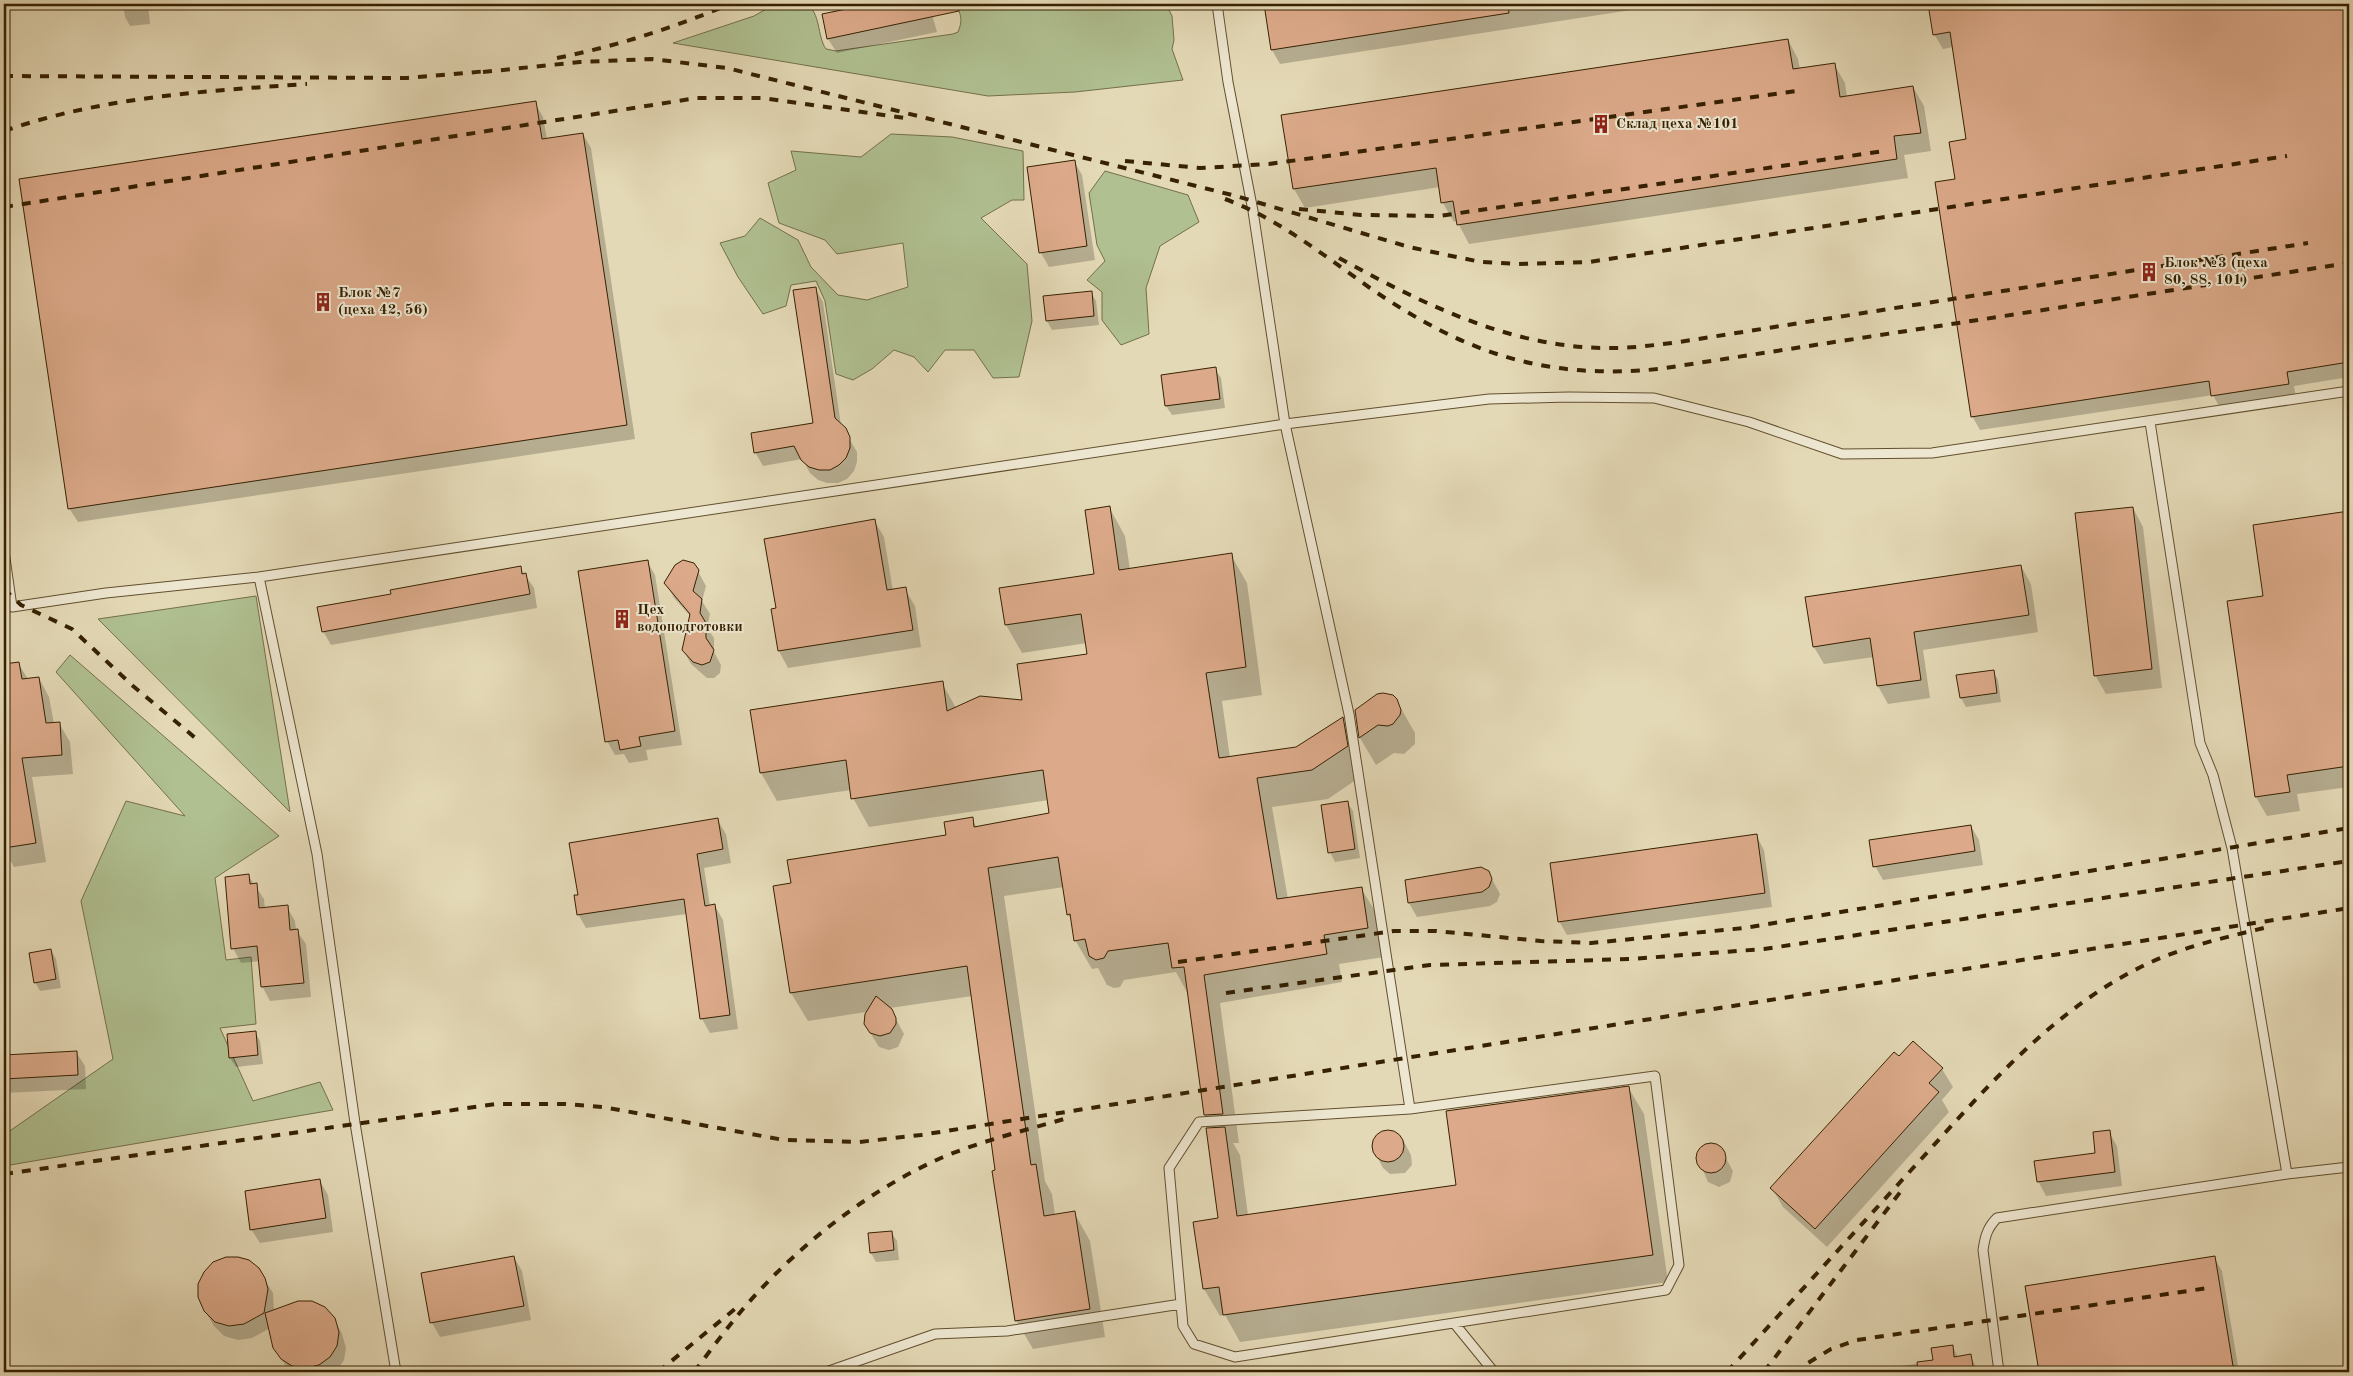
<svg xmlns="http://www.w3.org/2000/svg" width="2353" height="1376" font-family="'Old Standard TT',serif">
	<rect width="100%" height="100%" fill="#e4d9b6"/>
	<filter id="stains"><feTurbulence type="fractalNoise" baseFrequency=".004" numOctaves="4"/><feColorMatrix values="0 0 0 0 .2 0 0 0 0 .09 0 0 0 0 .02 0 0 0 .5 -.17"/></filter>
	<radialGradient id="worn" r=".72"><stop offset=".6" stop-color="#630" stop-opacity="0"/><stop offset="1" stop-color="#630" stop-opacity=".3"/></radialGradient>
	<path fill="#b0c091" stroke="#737049" d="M775,4H806C821,12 817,37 826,49L836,51L953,34L958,32C963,20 961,15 956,4H1166L1172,16L1174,40L1172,49L1183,80L1075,92L988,96L673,43L754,16Z
		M891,134L952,137L1023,151L1024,200H1012L981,218L1027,264L1032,321L1019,377L993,378L974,350H945L928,372L914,357L894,350L872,369L853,380L836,374L825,301L816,281L791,285L786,306L763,314L738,277L720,243L745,236L760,218L798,240L811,267L838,295L867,300L908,287L903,243L837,254L825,240L779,223L768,183L796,170L791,151L861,157Z
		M1105,171L1188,195L1199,222L1160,246L1146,288L1149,334L1121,345L1102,320V292L1087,280L1105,261L1097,245L1089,193Z
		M256,596L290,812L98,619Z
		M70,655L279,836L215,878L226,960L251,957L256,1024L220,1028L253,1101L320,1082L333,1110L10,1165L4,1155V1135L113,1059L81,901L126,801L185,816L56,672Z"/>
	<path fill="#0003" d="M123,4H148L150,24L130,26L125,17Z
		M877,4H929L937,32L837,53L828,39L823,15Z
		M1265,4H1670L1280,64L1272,50Z
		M1930,4H2349V377L2294,386L2296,398L2221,410L2213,395L1980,430L1972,416L1956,180L1968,140L1953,47L1943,49L1934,34Z
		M1788,40L1798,59L1800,69L1834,64L1845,83L1847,97L1913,87L1924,106L1931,151L1904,155L1908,178L1469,244L1457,221L1454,222L1443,203L1440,187L1305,208L1294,189Z
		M535,103L543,117L547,139L583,134L591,148L635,439L78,522L69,508Z
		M1074,161L1082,175L1095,260L1049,267L1041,253L1028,168Z
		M815,288L823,302L841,425L857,452V462L854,471L847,479L838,483H827L818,480L810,473L802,459L763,466L755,452L814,424Z
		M1091,292L1096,301L1099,325L1052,330L1047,321Z
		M1215,369L1221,378L1225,408L1172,415L1166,406Z
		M1109,507L1125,536L1130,570L1231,555L1247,583L1262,695L1222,701L1230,758L1296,748L1343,719L1359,747L1363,775L1328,799L1272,807L1288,899L1361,888L1378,916L1384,957L1339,964L1342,982L1220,1003L1239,1143H1233L1240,1155L1248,1215L1458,1186L1628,1087L1644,1114L1668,1282L1240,1342L1225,1315L1220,1316L1204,1289L1195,1223L1219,1219L1213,1129L1205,1115L1189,996L1176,972L1124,980L1120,987L1114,988L1107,985L1098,968L1092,969L1075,940L1073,922L1068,914L1064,887L1004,896L1045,1181L1052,1194L1055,1215L1074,1212L1090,1241L1105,1337L1033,1349L1016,1320L972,996L890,1008L904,1034L898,1047L889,1050L879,1047L874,1039L865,1024L866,1012L808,1021L791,993L775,887L792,884L948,836L972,819L977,828L1051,814L1049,800L869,827L853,798L851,790L777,801L761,773L942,683L956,708L1024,701L1089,655L1087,643L1022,653L1006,625L1096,575Z
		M2133,508L2143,527L2162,688L2106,694L2095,675Z
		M2349,513V787L2297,794L2300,811L2267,816L2256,797L2265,597L2255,526Z
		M874,520L884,537L893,591L905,589L915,606L921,647L788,668L779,651L772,610L778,609Z
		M647,561L655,575L682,745L646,750L648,760L629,763L624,754L615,755L607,741Z
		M694,564L706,586L702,601L710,614L707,628L714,638V652L721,665L720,673L714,678H707L691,664L683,650L691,617L674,598L666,583Z
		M2021,566L2031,584L2038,632L1923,650L1930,698L1888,704L1878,686L1874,657L1824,664L1814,647Z
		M520,568L534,588L537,608L331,645L323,631L393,595Z
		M18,663L28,679L39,678L49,697L54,724L59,723L70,742L73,774L32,777L46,862L14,867L4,849V665Z
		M1993,671L1998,680L2001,702L1966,707L1961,698Z
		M1399,705L1415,733V744L1404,754L1394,753L1376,765L1360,738L1356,711Z
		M1347,802L1353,811L1360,858L1335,862L1330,852Z
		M717,819L726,834L731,863L704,868L710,906H715L723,920L738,1029L710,1033L702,1019L687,914L586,928L578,914L579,896Z
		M1971,826L1979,840L1983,865L1883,880L1875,866Z
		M1756,835L1764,850L1772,907L1567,935L1559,921Z
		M1488,872L1500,894L1497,902L1490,906L1417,917L1409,903L1406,881Z
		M248,875L264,899L265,909L287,907L295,921L296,930L306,944L311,997L270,1001L262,986L260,961L241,963L233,948Z
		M51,950L56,959L61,988L40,991L35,982Z
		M255,1032L260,1041L263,1064L236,1067L230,1058Z
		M76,1052L85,1066L86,1089L4,1093V1056Z
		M1899,1058L1942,1069L1953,1087L1942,1100L1949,1112L1827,1247L1783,1207L1772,1188Z
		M1381,1132H1396L1403,1140L1411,1155L1412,1165L1405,1173L1390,1174L1383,1168L1375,1153V1139Z
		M2109,1132L2117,1146L2122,1186L2046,1196L2038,1181L2097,1154Z
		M1709,1144L1719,1146L1733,1171L1730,1182L1719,1187L1708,1182L1697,1156L1701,1148Z
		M320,1181L328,1195L333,1232L260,1243L251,1229Z
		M891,1232L897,1241L899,1260L876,1262L871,1253Z
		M514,1257L522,1271L531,1320L440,1337L432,1323L423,1274Z
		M2214,1257L2222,1271L2239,1372H2040L2026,1287Z
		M264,1279L273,1293L274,1311L334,1319L342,1334L346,1348L344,1360L337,1371L290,1372L274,1348L270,1328L252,1338L238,1340L224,1336L214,1326L205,1311Z
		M1952,1346L1958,1357L1970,1356L1979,1372H1862L1934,1361Z"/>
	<path fill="#dcaa8a" stroke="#362101" d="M871,4H958L959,11L827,39L822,14Z
		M1264,4H1508L1509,13L1271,50Z
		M1928,4H2349V362L2287,372L2289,384L2211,396L2209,381L1971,417L1935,182L1955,179L1949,142L1966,139L1950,32L1933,35Z
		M1788,39L1793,69L1835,63L1840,97L1913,86L1921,133L1894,136L1897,159L1457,225L1453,201L1441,203L1436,168L1293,189L1281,115Z
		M536,101L542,139L583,133L627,425L68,509L19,179Z
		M1075,160L1087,246L1039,253L1027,167Z
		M816,287L835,418L846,428L850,437V448L846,458L839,465L830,470H819L809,467L801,460L794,446L754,453L751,433L813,423L793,290Z
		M1092,291L1094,316L1046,321L1043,296Z
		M1216,367L1220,399L1165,406L1161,375Z
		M1110,506L1119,570L1232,553L1246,667L1206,673L1219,758L1296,747L1343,717L1348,746L1312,770L1257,778L1277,899L1362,887L1368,928L1324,935L1327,954L1204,975L1223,1114L1204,1115L1184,967L1172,968L1168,943L1108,951L1104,958L1096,960L1089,956L1085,939L1074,941L1070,914L1067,915L1058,857L988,868L1031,1165L1036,1164L1044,1216L1075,1211L1090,1309L1015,1321L992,1171L995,1170L967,966L790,993L773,886L791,883L787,860L946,835L944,822L973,817L974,827L1049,813L1043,770L851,799L846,760L760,773L750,710L943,681L947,711L980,696L1022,700L1017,664L1087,654L1081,614L1005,625L999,588L1094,574L1085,510Z
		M2133,507L2152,669L2094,676L2075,513Z
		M2349,511V766L2287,775L2290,792L2255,797L2227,601L2263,596L2253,525Z
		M875,519L887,590L906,587L913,630L778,651L771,609L776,608L764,539Z
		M648,560L675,731L639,737L641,746L620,750L618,740L605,742L578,571Z
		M683,560L694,563L699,570L693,591L702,599L700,613L706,623V638L714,650L710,662L702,665L693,662L682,650L690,614L664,583L675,565Z
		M2021,565L2029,615L1914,632L1921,680L1877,686L1870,638L1813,647L1805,597Z
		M521,566L522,574L526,573L530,594L322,632L317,607L391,594L390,590Z
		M19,662L22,679L39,677L46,723L60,722L62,755L22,758L36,843L4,848V664Z
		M1994,670L1997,693L1960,698L1956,675Z
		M1383,693L1393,695L1397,699L1401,710L1400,715L1393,724L1388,726L1378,725L1359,738L1355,710L1377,694Z
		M1348,801L1355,849L1328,853L1321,805Z
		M718,818L723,849L697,854L705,906L715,904L730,1015L700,1019L684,899L577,915L574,895H578L569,843Z
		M1971,825L1975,851L1873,867L1869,840Z
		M1757,834L1765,893L1558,922L1550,863Z
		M1481,867L1489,871L1492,879L1489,887L1482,892L1408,903L1405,880Z
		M249,874L250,884L257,883L259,908L288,905L290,930L298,929L304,983L261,987L257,946L231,949L225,877Z
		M51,949L56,979L34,983L29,953Z
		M876,996L892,1009L896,1018V1024L890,1033L880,1036L870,1033L864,1024L865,1014Z
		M256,1031L258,1055L229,1058L227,1034Z
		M1913,1041L1943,1068L1929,1083L1939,1092L1815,1229L1770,1188L1894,1052L1899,1056Z
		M77,1051L78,1075L4,1079V1055Z
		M1629,1086L1653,1255L1223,1315L1219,1287L1203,1289L1193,1222L1218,1218L1206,1128L1225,1127L1237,1216L1456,1185L1446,1111Z
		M1372 1146a16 16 0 1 1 32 0a16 16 0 1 1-32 0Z
		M2110,1130L2115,1172L2037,1182L2034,1161L2095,1153L2093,1132Z
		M1696 1158a15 15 0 1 1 30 0a15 15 0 1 1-30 0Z
		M320,1179L326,1218L250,1230L245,1191Z
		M892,1231L894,1250L870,1253L868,1233Z
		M514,1256L524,1306L430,1323L421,1273Z
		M2215,1256L2234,1372H2039L2025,1286Z
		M226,1257H238L249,1260L259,1268L265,1278L268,1289L264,1313L244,1324L229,1326L215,1322L204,1311L198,1297V1284L204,1272L213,1262Z
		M298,1301H312L325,1307L335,1318L339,1332L337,1346L330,1357L319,1365L306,1368L292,1366L281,1359L273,1348L265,1313Z
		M1953,1345L1954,1357L1971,1354L1974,1372H1918L1917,1362L1933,1360L1931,1348Z"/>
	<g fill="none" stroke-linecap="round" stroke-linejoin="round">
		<g stroke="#624f2e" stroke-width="11">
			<path id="service" d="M1217,4L1228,82L1253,211L1285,424L1349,714L1410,1109L1655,1076L1679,1265L1666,1290L1235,1357L1194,1344L1183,1326L1169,1168L1199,1122L1410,1109
				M2150,422L2200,743L2213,775L2232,848L2287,1174L2349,1167
				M4,551L12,607L106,593L259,577L1285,424L1489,399L1569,397L1654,398L1749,422L1842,454L1932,453L2349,391
				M259,577L317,854L355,1123L396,1372
				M1454,1323L1494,1372
				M826,1372L935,1334L1007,1331L1181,1304
				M1999,1372L1983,1250C1985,1237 1987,1228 1997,1218L2287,1174"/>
		</g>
		<use href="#service" stroke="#ede6d0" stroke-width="9"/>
		<path stroke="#362101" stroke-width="4" stroke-dasharray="9 9" stroke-linecap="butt" d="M557,58C617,46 673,28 730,4
			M483,72L580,62L652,59L727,68L1236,196L1409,247L1447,255L1481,262L1517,264L1589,262L2287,156
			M4,76L407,78L488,71
			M4,131C102,97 204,91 307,84
			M1125,161L1200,168L1269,164L1797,91
			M1225,199C1279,219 1323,255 1370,288C1465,353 1543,380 1659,369L2349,263
			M4,207L697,98H762L905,118
			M1299,209L1361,215L1439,216L1884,151
			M1339,258C1423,304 1513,349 1611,348C1633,348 1656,345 1679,342L2308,243
			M4,589L21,605L72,629L133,686L199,741
			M1178,962L1394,931H1436L1541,941L1591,943L1744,928L2349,828
			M1226,993L1430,965L1631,959L1764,949L2349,861
			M4,1174L496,1104H565L603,1107L784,1140L859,1142L921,1135L2349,908
			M658,1372L741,1304
			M694,1372C710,1351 726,1329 743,1309C796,1247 867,1191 941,1158C981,1141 1023,1131 1064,1119
			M1727,1372C1789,1304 1851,1236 1913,1168C1980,1095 2046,1016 2135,970C2176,948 2223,938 2268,927
			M1764,1372L1901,1191
			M1793,1372L1831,1349L1857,1340L2208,1288"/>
	</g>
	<defs>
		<g id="building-bare" transform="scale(1.5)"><path d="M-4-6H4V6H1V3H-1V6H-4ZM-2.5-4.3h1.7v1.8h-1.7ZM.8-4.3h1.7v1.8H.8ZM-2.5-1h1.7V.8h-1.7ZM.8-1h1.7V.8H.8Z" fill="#8f2418" stroke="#ede6d0" stroke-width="2.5" paint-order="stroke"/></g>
	</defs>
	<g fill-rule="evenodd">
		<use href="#building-bare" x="1601" y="124"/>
		<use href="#building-bare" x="2149" y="272"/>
		<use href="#building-bare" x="323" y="302"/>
		<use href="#building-bare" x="622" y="619"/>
	</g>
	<g text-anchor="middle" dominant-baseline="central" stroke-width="4" stroke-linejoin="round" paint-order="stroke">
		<g font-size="15" font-weight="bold" fill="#362101" stroke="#ede6d0" text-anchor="start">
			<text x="1616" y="124">Склад цеха №101</text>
			<text x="2164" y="263">Блок №3 (цеха<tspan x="2164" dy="17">80, 88, 101)</tspan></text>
			<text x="338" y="293">Блок №7<tspan x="338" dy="17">(цеха 42, 56)</tspan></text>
			<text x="637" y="610">Цех<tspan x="637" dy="17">водоподготовки</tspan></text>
		</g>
	</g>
	<rect width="2353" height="1376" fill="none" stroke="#e4d9b6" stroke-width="20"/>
	<rect x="5" y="5" width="2343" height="1366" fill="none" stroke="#362101" stroke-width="2.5"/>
	<rect x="10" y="10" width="2333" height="1356" fill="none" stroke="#362101"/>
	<rect width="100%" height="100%" filter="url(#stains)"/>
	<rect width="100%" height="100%" fill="url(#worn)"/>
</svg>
